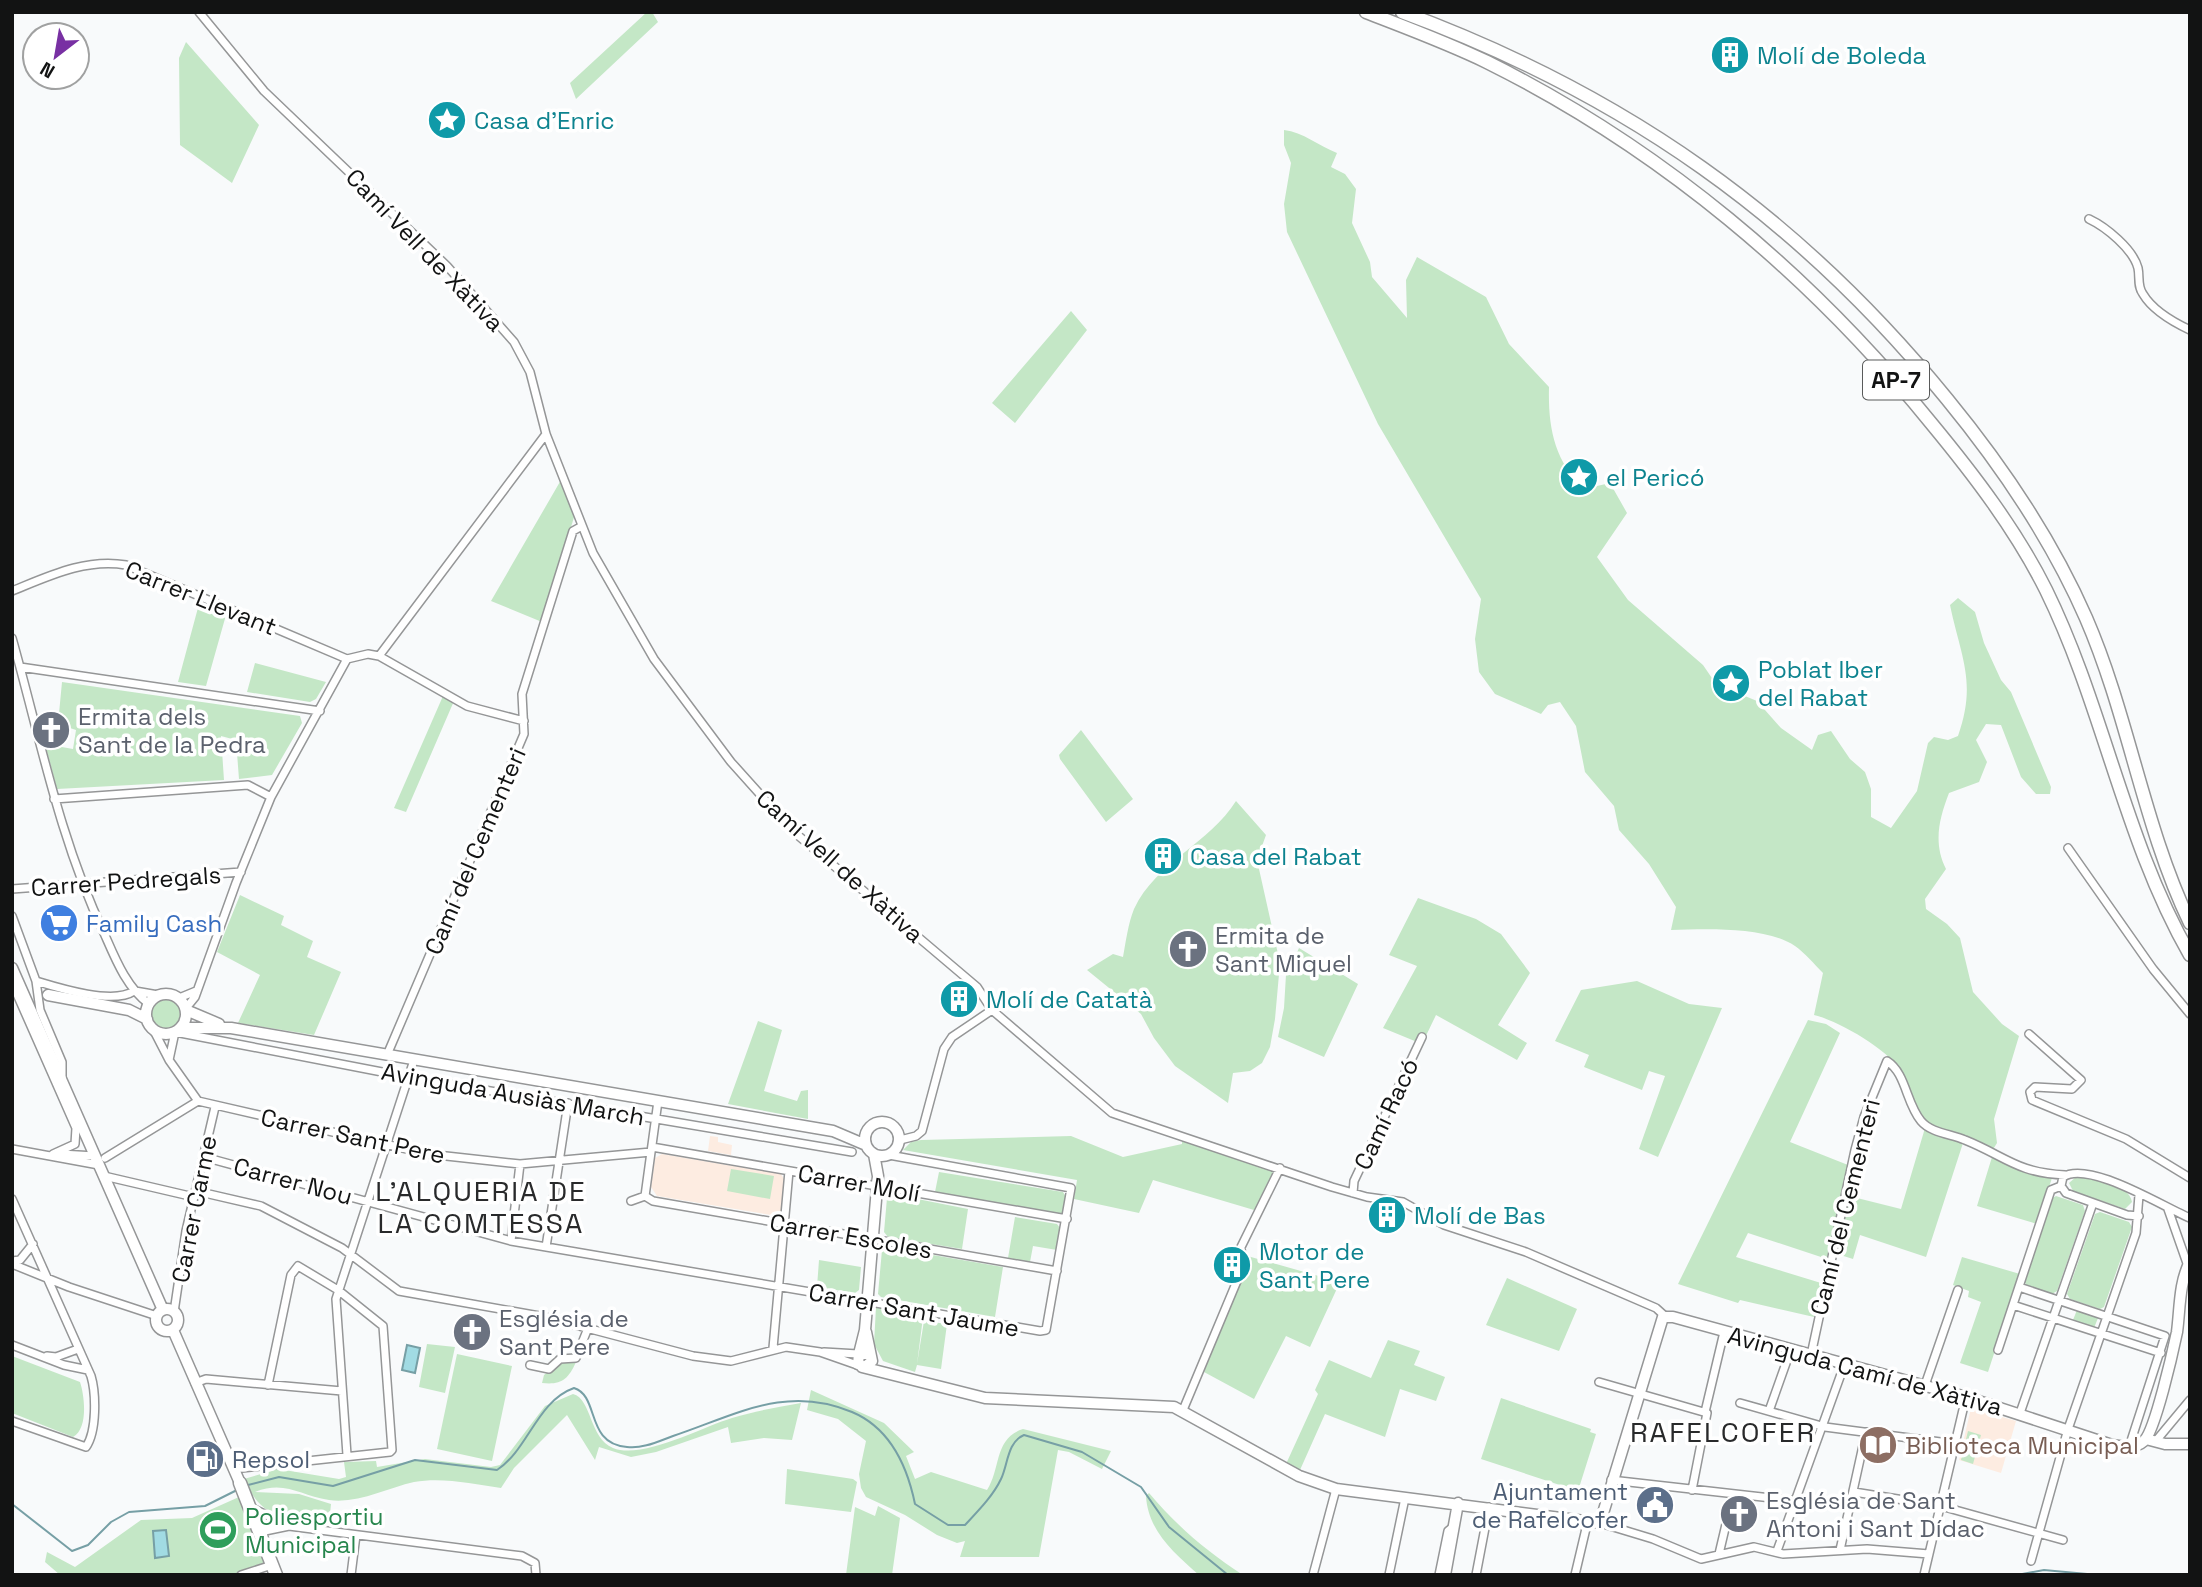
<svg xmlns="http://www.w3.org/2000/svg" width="2202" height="1587" font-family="'Space Grotesk',sans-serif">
	<rect width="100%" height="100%" fill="#f8fafb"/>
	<path fill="#fdece1" d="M710,1136L718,1137V1142L732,1145L731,1155L708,1151Z
		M662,1154L781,1174L784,1179L781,1213L777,1216L657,1196L651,1187L655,1158Z
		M1971,1408L2016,1421L2001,1473L1959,1460Z"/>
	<path fill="#c4e7c6" d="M647,12H652L658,22L576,99L570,83Z
		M186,42L259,125L232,183L180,145L179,58Z
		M1284,130C1303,132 1319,146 1337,153L1331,167L1345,174L1356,189L1352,223L1370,262L1372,277L1407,318L1406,280L1417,257L1486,297L1509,344L1549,387C1548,427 1554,461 1584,489L1610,483L1627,513L1597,557L1628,600L1703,665L1716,684L1757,701L1781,728L1812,750L1818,735L1831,731L1850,759L1865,772L1871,789V817L1891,828L1917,791L1928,743L1934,737L1948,740L1958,736C1977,682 1961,658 1950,605L1958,598L1975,612L1984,643L2001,680L2011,692L2051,787L2050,794H2036L2021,777L2001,725L1986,724L1976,740L1987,762L1979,782L1949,793C1939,819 1933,843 1946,869L1925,899L1926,909L1947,924L1960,938L1973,992L2002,1024L2019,1036L1994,1119L1997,1143L1992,1151C1974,1144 1936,1133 1923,1119C1910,1105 1911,1084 1901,1070C1885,1048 1839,1021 1814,1015L1823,973C1814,964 1805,953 1795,946C1765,926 1706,929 1671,930L1676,907L1649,864L1619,830L1614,806L1585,772L1576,726L1560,702L1548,705L1541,714L1495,694L1479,672L1475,639L1481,599L1378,424L1287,232L1284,204L1291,163L1284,145Z
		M1071,311L1087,330L1015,423L992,403Z
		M561,480L575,514L542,622L491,601Z
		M199,604L226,615L206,686L178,682Z
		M255,663L326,682L316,699L310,702L247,692Z
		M62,682L300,716L302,723L272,775L239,779L236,740L221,736L224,780L57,789L45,744L73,749L76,730L58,724Z
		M443,696L454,701L406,812L394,808Z
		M1081,730L1133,799L1106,822L1060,759L1059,755Z
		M1236,801L1266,835L1257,860L1280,963L1275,1019L1270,1047L1262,1063L1250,1071L1233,1073L1228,1103L1175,1066L1154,1038L1141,1014L1087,970L1113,954L1123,957C1126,941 1128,924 1134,909C1156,862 1210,843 1236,801Z
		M240,895L284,916L281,925L313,941L307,957L341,972L314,1035L238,1023L260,975L217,952Z
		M1418,898L1476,919L1501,934L1530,973L1498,1025L1527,1043L1517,1060L1436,1015L1422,1044L1383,1028L1417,966L1389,955Z
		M1299,948L1358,984L1324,1057L1278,1037L1284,1008L1287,958L1295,957Z
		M1637,981L1689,1004L1722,1008L1658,1157L1639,1149L1665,1076L1649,1071L1642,1090L1584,1067L1589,1055L1555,1041L1581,990Z
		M152 1014a14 14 0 1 1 28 0a14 14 0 1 1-28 0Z
		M1808,1020L1826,1024L1840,1033L1790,1142L1848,1165L1827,1259L1748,1233L1736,1257L1821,1283L1814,1317L1740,1300L1738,1303L1678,1284Z
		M758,1021L782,1030L764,1091L797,1101L801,1091L808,1090V1119L728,1104Z
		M1925,1128L1963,1143L1926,1257L1860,1235L1853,1259L1834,1253L1845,1195L1901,1209Z
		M1071,1136L1123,1157L1182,1144V1138L1273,1171L1272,1181L1254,1210L1153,1180L1139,1213L1074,1199L1077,1180L903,1150L911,1142L921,1140Z
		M1992,1157L2021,1171L2052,1178L2037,1224L1977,1206Z
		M731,1169L774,1176L770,1199L727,1191Z
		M939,1172L1063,1192L1066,1197L1064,1212L1060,1214L935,1192Z
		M2076,1177C2093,1179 2129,1183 2132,1202L2125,1209L2073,1191L2069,1183Z
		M892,1194L968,1209L962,1249L888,1237L884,1232L887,1198Z
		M2056,1196L2083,1205L2085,1211L2057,1291L2052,1294L2027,1286L2024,1281L2051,1199Z
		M2100,1212L2129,1222L2132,1227L2104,1307L2100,1309L2070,1299L2067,1294L2095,1214Z
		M1015,1217L1057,1224L1060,1228L1057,1250L1033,1246L1030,1262L1008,1258Z
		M886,1247L1003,1267L995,1317L881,1297L878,1294L882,1250Z
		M1244,1255L1340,1282L1310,1347L1286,1336L1254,1399L1204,1372L1241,1278Z
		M1962,1257L2020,1274L1988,1372L1960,1363L1981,1302L1968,1297L1969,1291L1953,1285Z
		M819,1260L861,1267L859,1290L855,1293L817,1287Z
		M1507,1278L1577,1309L1559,1351L1486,1325Z
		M876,1307L923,1317L917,1364L924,1321L947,1324L941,1369L917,1365L915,1372L883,1361L874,1344Z
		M2077,1310L2098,1318L2094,1328L2073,1320Z
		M1388,1340L1420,1351L1414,1365L1445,1377L1436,1401L1400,1389L1385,1437L1325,1414L1300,1470L1286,1464L1318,1394L1315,1390L1329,1360L1371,1378Z
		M427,1344L455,1347L445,1393L419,1387Z
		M457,1354L512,1366L492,1461L437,1449Z
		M12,1356L80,1382C85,1397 88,1429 73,1437L12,1413Z
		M561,1361L576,1362C568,1380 561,1385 542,1383L544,1375Z
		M811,1390L884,1423L914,1452L906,1456L915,1479L931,1472L987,1490C1001,1468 994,1438 1023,1429L1111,1451L1102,1469L1069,1452L1058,1450L1039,1557H960L965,1541L957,1543L937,1535L905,1515L866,1497L861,1488L859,1474L866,1441L838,1419L807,1410Z
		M573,1394C592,1399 589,1438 613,1448C642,1460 702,1427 732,1418C755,1411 778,1407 801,1403L792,1440L764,1438L731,1443L728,1427L656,1452L631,1457L599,1447L595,1460L567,1415L514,1468L501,1488C473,1484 443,1477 414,1482C387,1488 358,1504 329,1500C300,1496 286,1480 255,1492L299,1494L331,1504L329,1524C287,1518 263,1522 244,1479L278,1469L339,1479L346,1477L344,1462L376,1461L377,1467L425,1459L491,1467L500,1465L545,1406Z
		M1501,1398L1591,1429L1590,1432L1596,1434L1578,1491L1481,1459Z
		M1968,1431L1981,1435L1973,1464L1961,1460Z
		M787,1469L853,1479L857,1482L851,1512L785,1504Z
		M1149,1493C1177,1526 1206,1551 1243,1575H1199C1174,1553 1148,1531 1146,1496Z
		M239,1497L265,1562L231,1575H60L45,1562L47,1552L75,1567L141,1520L192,1518Z
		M878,1506L900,1518L892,1575H846L855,1507L875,1516Z"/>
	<path fill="#a1dbe3" stroke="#769fa5" stroke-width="2" d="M407,1345L420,1348L415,1373L402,1370Z
		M166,1530L169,1556L155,1558L153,1531Z"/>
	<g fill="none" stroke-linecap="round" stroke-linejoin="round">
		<path stroke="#769fa5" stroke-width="2" d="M248,1485L279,1477L333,1486L415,1460L497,1470C528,1450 537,1401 574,1388C600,1396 585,1444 627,1447C643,1449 659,1441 673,1436C736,1415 786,1384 852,1412C890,1428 907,1465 915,1504L948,1525H965C978,1511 993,1496 1001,1479C1008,1465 1007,1442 1024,1435L1082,1452L1141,1487L1169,1527L1228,1575
			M12,1504L72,1551L88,1545L111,1522L129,1512L205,1506L237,1490
			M2017,1575L2044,1570L2098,1575"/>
		<g stroke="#959697" stroke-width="10">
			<path id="street" d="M199,12L264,91L447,266L514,342L530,372L546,434L593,553L654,659L731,762L794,832L977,987L992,1010L1112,1113L1332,1187L1367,1197L1403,1202L1444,1225L1526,1252L1656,1308L1666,1317
				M2089,219C2106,227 2133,249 2138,268C2140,277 2137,286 2143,294C2153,311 2173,322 2190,330
				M12,591C49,576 86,558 126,565L347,659
				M12,638C40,737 59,838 104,933C115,958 126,987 149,1004
				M379,656L546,434
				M347,659L368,654L379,656L467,706L524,721
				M20,667L320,711
				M54,799L248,785L271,797
				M2068,848L2153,969L2190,1014
				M12,889L241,872
				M12,916L36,981L40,1010L62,1062V1081
				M36,981C59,988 113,1005 134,991
				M12,983L76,1128L75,1144L53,1154
				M135,991L158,995
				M179,998L196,991
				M186,1008L195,997L236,883L271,797L347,659
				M153,1029L169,1060L175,1032L408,1077L852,1152
				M2029,1034L2081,1080L2072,1089L2035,1087L2030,1092L2032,1100L2126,1139L2190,1178
				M387,1055L524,734L522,694L573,531L582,526
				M169,1060L198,1101L428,1154L520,1164L651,1152
				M900,1140L916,1136L922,1131L944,1049L952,1037L992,1010
				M652,1147L1067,1219
				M12,1149L99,1165
				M61,1154L95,1156
				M204,1157L511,1241L1040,1331L1046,1330L1071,1188L889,1155
				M105,1158L198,1101
				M104,1176L194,1197
				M196,1191L261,1206L342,1248L399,1291L545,1317L693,1356L731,1361L786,1347L820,1352L860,1366
				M1353,1193L1354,1181L1422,1037
				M645,1196L653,1201L1057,1271
				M645,1196L658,1101
				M12,1199L91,1376C96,1393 97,1431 86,1447L12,1421
				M631,1201L645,1196
				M2168,1209L2188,1266
				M2139,1216L2127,1215L2066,1193L2061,1186L2063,1177C2089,1160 2163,1207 2190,1218
				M511,1241L520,1164
				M546,1247L568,1103
				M12,1261L20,1260L33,1244
				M12,1264L69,1287L157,1316
				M2019,1287L2165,1336L2129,1447
				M2013,1305L2161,1353
				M174,1312L186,1231L215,1107
				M12,1345L64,1365L88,1370
				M773,1348L789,1171
				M1998,1350L2051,1190L2061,1186
				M824,1352L858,1354
				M1811,1355L1855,1150L1864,1117L1887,1061C1906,1073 1906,1103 1921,1121C1931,1133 1951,1134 1965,1140C2005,1156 2017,1173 2065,1175
				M47,1356L56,1357L78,1349
				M530,1365L549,1369L560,1359L576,1358L588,1328
				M1599,1382L1707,1413L1692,1490
				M195,1383L206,1379L342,1391
				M1925,1385L1958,1290
				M1740,1403L1825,1427L1956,1444
				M1183,1410L1242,1269L1241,1247L1280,1168
				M1769,1411L1791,1349
				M1705,1412L1724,1332
				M2020,1413L2093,1203
				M2155,1442L2190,1400
				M347,1455L336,1299L414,1060
				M233,1469L390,1452L392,1450L383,1326L338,1290L298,1266L291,1275L268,1385
				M1611,1480L1851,1507
				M1854,1492L1941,1506L2063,1540
				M252,1508L285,1524
				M1600,1523L1653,1539L1701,1559L1754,1547L1783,1554L1867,1549L1929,1554
				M260,1532L289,1526L522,1556L535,1563L536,1575
				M1840,1550L1866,1432
				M1777,1551L1845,1363
				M1719,1554L1727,1520
				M2031,1561L2068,1429L2136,1233L2139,1195
				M241,1575L272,1565
				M351,1575L356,1535
				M1313,1575L1336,1489
				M1389,1575L1405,1498
				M1439,1575L1448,1531L1453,1527
				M1476,1575L1489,1507
				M1575,1575L1588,1520
				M1924,1575L1966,1397"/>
		</g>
		<g stroke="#959697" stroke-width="13">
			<path id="secondary" d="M12,968L163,1310
				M146 1014a20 20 0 1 1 40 0a20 20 0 1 1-40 0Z
				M48,995L129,1010L147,1019
				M186,1010L219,1024
				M180,1028H231L833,1131L866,1145
				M865 1139a17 17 0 1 1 34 0a17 17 0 1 1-34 0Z
				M156 1320a11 11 0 1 1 22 0a11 11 0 1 1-22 0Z
				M173,1330L240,1483
				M866,1332L872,1361L865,1367L858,1364L859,1354H870
				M859,1354L865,1330L878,1176L874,1154
				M862,1367L985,1398L1174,1407L1299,1476L1336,1489L1600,1523L1663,1317H1673L1966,1397L2112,1445C2123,1447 2135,1449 2144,1441C2155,1431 2173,1351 2177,1332C2180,1310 2179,1282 2190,1262
				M2146,1439L2165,1444H2190
				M1445,1575L1458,1503"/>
		</g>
		<g stroke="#959697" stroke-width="15">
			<path id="highway" d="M1366,12C1407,28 1448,43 1487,62C1660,148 1810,274 1931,423C1974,475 2016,530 2046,590C2104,708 2124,840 2190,955
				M1402,12C1624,94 1798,216 1947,399C2002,466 2051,538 2086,618C2129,717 2143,825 2190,923
				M240,1483L276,1575"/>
		</g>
		<use href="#street" stroke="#fff" stroke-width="7"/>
		<use href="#secondary" stroke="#fff" stroke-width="10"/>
		<use href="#highway" stroke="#fff" stroke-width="12"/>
	</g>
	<defs>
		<g id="building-disc" transform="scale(2.0125)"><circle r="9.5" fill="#0f9aa8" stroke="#fff"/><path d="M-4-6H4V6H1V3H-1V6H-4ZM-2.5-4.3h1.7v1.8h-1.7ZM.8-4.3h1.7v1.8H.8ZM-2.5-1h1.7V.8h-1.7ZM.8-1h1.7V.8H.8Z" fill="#fff"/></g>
		<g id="sight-disc" transform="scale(2.0125)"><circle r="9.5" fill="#0f9aa8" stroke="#fff"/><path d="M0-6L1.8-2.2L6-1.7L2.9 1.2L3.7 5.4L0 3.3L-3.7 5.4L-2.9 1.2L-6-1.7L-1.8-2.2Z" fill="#fff"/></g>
		<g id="church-disc" transform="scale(2.0125)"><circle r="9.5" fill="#6b7280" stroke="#fff"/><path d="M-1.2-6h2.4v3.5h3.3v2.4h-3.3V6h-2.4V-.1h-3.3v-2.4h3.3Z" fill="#fff"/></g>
		<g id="supermarket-disc" transform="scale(2.0125)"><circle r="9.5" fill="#3f7fe0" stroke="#fff"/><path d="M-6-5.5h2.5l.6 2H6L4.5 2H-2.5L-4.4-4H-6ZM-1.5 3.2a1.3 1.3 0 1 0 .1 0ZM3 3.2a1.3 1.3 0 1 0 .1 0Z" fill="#fff"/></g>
		<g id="library-disc" transform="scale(2.0125)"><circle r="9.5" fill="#8d6e63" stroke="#fff"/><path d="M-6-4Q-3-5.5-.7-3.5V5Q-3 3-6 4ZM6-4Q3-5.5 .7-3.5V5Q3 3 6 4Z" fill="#fff"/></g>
		<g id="fuel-disc" transform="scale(2.0125)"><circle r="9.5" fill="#5c6f8a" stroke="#fff"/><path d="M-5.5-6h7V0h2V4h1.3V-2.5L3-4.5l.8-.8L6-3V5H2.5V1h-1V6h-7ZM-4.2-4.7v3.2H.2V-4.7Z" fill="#fff"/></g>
		<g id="civic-disc" transform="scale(2.0125)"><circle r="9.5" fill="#5c6f8a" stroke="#fff"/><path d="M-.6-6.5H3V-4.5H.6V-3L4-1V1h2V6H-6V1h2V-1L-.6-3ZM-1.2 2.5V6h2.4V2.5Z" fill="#fff"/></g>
		<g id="stadium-disc" transform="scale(2.0125)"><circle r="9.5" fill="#2e9e5b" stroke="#fff"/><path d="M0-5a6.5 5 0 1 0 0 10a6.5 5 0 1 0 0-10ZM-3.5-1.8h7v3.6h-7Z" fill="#fff"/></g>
	</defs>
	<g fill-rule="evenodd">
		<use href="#building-disc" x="1730" y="55"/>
		<use href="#sight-disc" x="447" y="120"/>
		<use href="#sight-disc" x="1579" y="477"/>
		<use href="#sight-disc" x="1731" y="683"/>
		<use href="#church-disc" x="51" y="730"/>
		<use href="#building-disc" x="1163" y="856"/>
		<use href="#supermarket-disc" x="59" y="923"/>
		<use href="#church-disc" x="1188" y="949"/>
		<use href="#building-disc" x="959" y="999"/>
		<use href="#building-disc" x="1387" y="1215"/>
		<use href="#building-disc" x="1232" y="1265"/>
		<use href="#church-disc" x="472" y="1332"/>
		<use href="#library-disc" x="1878" y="1445"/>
		<use href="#fuel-disc" x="205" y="1459"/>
		<use href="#civic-disc" x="1655" y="1505"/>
		<use href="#church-disc" x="1739" y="1514"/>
		<use href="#stadium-disc" x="218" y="1530"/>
	</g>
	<g text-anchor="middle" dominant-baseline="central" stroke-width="7" stroke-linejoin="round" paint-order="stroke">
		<rect fill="#fff" stroke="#595a5a" stroke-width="2" x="1863" y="360.5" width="66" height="39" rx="5"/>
		<g font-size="23" font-weight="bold" fill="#121313">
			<text x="1896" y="380">AP-7</text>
		</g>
		<g font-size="24" fill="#0d838f" stroke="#fff" text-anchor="start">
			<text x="1757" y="55">Molí de Boleda</text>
			<text x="474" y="120">Casa d'Enric</text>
			<text x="1606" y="477">el Pericó</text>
			<text x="1758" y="669">Poblat Iber<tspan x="1758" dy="28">del Rabat</tspan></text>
			<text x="1190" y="856">Casa del Rabat</text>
			<text x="986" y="999">Molí de Catatà</text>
			<text x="1414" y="1215">Molí de Bas</text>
			<text x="1259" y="1251">Motor de<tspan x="1259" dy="28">Sant Pere</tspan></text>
		</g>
		<g font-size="24" fill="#121313" stroke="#fff">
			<text transform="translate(425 250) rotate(46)">Camí Vell de Xàtiva</text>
			<text transform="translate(201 598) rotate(22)">Carrer Llevant</text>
			<text transform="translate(475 851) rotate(-67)">Camí del Cementeri</text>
			<text transform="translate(840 866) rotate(42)">Camí Vell de Xàtiva</text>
			<text transform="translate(126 881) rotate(-4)">Carrer Pedregals</text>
			<text transform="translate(513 1094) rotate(10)">Avinguda Ausiàs March</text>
			<text transform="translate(1386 1114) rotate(-65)">Camí Racó</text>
			<text transform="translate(353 1136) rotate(12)">Carrer Sant Pere</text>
			<text transform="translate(293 1181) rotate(15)">Carrer Nou</text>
			<text transform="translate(859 1183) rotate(10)">Carrer Molí</text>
			<text transform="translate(1845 1207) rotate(-76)">Camí del Cementeri</text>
			<text transform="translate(194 1209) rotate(-79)">Carrer Carme</text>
			<text transform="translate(851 1236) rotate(10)">Carrer Escoles</text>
			<text transform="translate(914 1310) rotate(10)">Carrer Sant Jaume</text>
			<text transform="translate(1865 1371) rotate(15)">Avinguda Camí de Xàtiva</text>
		</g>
		<g font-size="24" fill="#5b616d" stroke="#fff" text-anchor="start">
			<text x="78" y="716">Ermita dels<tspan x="78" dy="28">Sant de la Pedra</tspan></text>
			<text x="1215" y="935">Ermita de<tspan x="1215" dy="28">Sant Miquel</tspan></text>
			<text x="499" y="1318">Església de<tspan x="499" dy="28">Sant Pere</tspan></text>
			<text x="1766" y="1500">Església de Sant<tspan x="1766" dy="28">Antoni i Sant Dídac</tspan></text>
		</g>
		<g font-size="24" fill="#366cbe" stroke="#fff" text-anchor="start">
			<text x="86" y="923">Family Cash</text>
		</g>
		<g font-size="24" fill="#785e54" stroke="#fff" text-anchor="start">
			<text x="1905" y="1445">Biblioteca Municipal</text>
		</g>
		<g font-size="24" fill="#4e5e75" stroke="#fff" text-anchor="start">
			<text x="232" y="1459">Repsol</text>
			<text x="1628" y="1491" text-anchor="end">Ajuntament<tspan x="1628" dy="28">de Rafelcofer</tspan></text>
		</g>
		<g font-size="24" fill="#27864d" stroke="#fff" text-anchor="start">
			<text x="245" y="1516">Poliesportiu<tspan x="245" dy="28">Municipal</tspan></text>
		</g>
		<g font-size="28" letter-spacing="2" fill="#292a2b" stroke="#fff">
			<text x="481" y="1191">L'ALQUERIA DE<tspan x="481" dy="32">LA COMTESSA</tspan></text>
			<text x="1723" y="1432">RAFELCOFER</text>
		</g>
	</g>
	<rect width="2202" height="1587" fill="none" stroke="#121313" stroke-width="28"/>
	<g transform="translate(56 56) rotate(211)"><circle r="33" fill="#ffffff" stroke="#a0a1a1" stroke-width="2"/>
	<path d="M0-5L12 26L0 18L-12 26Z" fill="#7830a3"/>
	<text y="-10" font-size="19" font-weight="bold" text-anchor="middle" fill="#121313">N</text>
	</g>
</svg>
